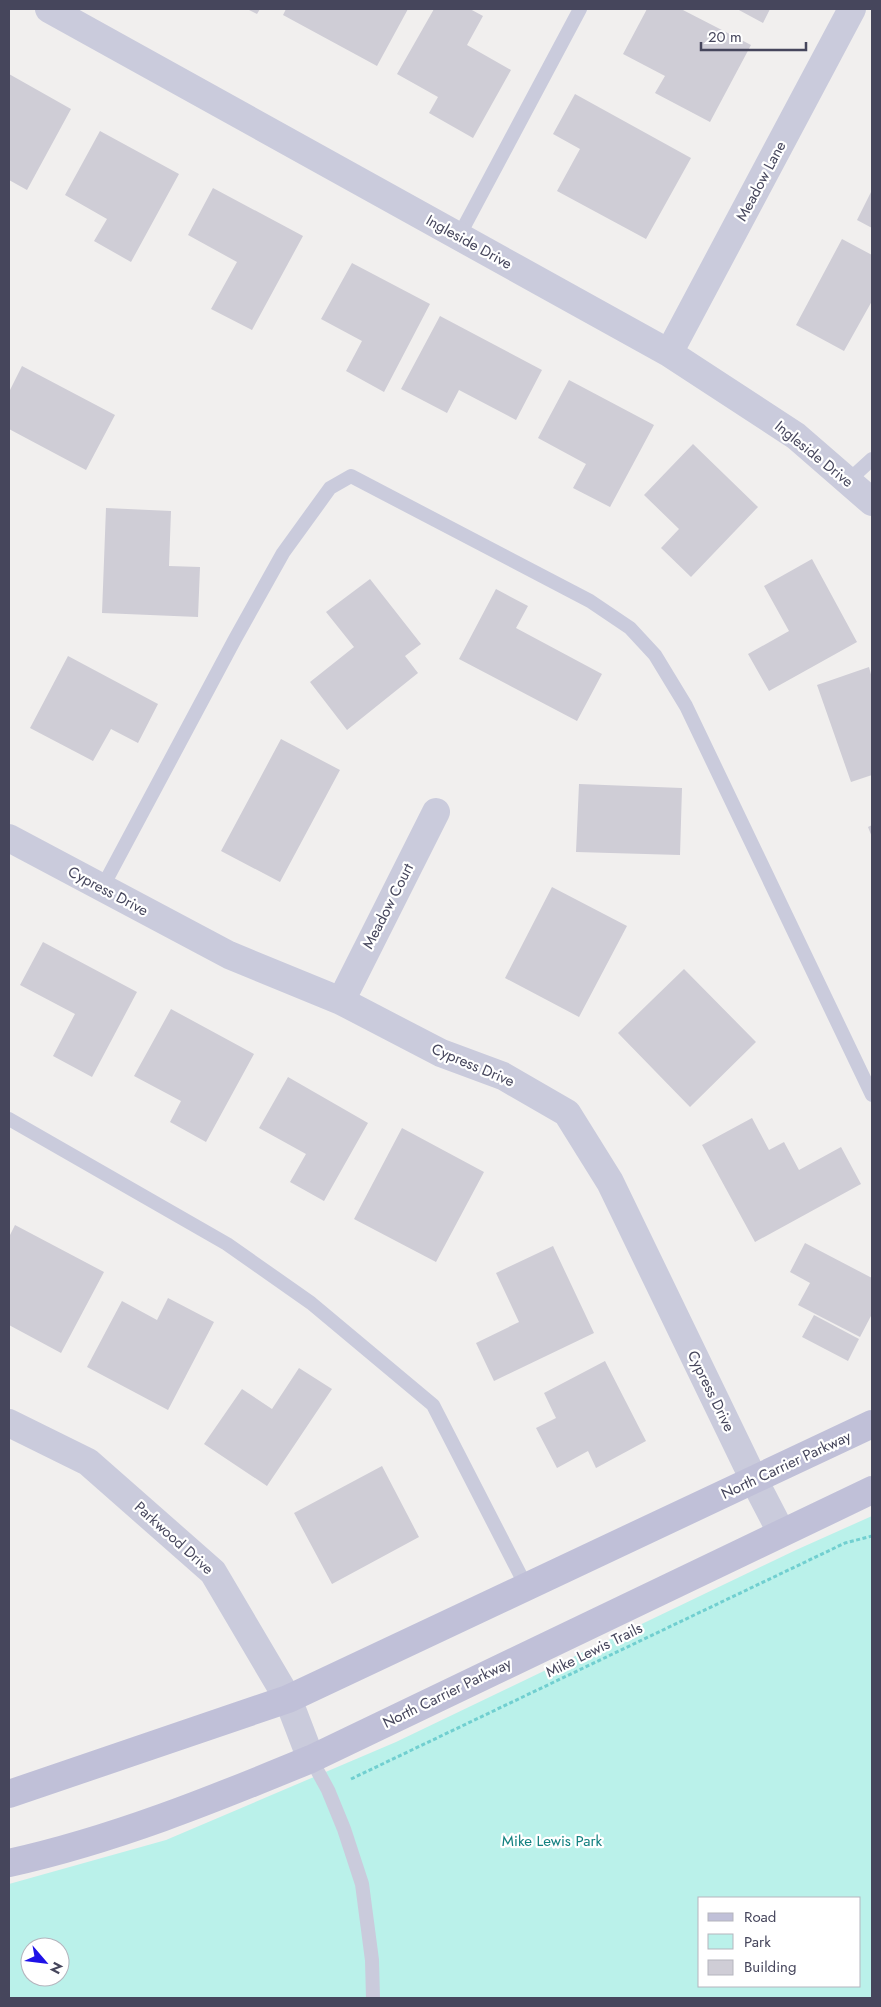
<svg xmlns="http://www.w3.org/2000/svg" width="881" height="2007" font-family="Jost,sans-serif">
	<rect width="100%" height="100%" fill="#f1efee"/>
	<path fill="#baf1ea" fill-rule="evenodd" d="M872,1516V1998H9V1884L166,1840L396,1742L796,1550ZM700,1898H860V1986H700ZM30,1947H60V1977H30Z"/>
	<path fill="#cfcdd6" d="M247,9H260L257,14Z
		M286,9H408L377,66L283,15Z
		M434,9H470L483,16L467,45L511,70L473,138L429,113L438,97L397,74Z
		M647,9H681L751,45L710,122L655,93L665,76L623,54Z
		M737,9H770L763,23Z
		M9,74L71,109L27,190L9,180Z
		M575,94L691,158L646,239L557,191L580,149L553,134Z
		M100,131L179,174L131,262L94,241L107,219L65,195Z
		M213,188L303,236L252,330L211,309L237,262L188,235Z
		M872,190V228L857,220Z
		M842,239L872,255V301L844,351L796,325Z
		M352,263L430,304L384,392L346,371L362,341L321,319Z
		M440,316L542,370L516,420L459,390L447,413L401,389Z
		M22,366L115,415L86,470L9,429V392Z
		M569,380L654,425L610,507L573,488L586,464L538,438Z
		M693,444L758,507L691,577L661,548L679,529L644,495Z
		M106,508L171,511L169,566L200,567L198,617L102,613Z
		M812,559L857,642L769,691L748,654L789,631L764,586Z
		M370,579L421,644L405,656L418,673L347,730L310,682L354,647L326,612Z
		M496,589L528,606L516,628L602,674L577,721L459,659Z
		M68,656L158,704L138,743L111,729L93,761L30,728Z
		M869,667L872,678V775L851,782L817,685Z
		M281,739L340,770L280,882L221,851Z
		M579,784L682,788L680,855L576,852Z
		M872,825V837L868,827Z
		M552,887L627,926L579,1017L505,978Z
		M43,942L137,992L92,1077L53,1056L75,1014L20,985Z
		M684,969L756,1042L690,1107L618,1033Z
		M171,1009L254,1054L206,1142L170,1122L181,1101L134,1076Z
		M288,1077L368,1123L324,1201L290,1182L306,1154L259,1128Z
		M752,1118L769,1150L784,1142L799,1170L841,1147L861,1184L755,1242L702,1145Z
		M402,1128L484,1172L436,1262L354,1219Z
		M15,1225L104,1272L61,1353L9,1325V1237Z
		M805,1243L872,1278V1314L860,1337L798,1305L810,1283L790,1272Z
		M553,1246L594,1333L494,1381L476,1343L519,1322L496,1273Z
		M168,1298L214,1322L168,1410L87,1367L122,1301L157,1320Z
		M814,1315L859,1339L848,1361L802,1337Z
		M605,1361L646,1441L596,1468L588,1451L557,1468L536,1428L556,1418L544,1393Z
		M299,1368L332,1389L267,1486L204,1444L242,1389L272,1409Z
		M382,1466L419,1537L332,1584L294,1513Z"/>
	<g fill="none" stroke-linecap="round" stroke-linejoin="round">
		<path stroke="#71cfd0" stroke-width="3" stroke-dasharray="4 2.5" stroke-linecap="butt" d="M351,1779L845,1543L872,1536"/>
		<path stroke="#cacbdc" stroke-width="14" d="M459,236L580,9
			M848,481L872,459
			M102,888L235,639L283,553L330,488L351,476L590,601L630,628L655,655L686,706L872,1095
			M9,1119L227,1244L311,1303L433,1405L526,1586
			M311,1759L328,1790L344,1829L362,1884L372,1960L373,1998"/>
		<path stroke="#cacbdc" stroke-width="28" d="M49,9L669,353L796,436L872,502
			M669,353L852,9
			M9,838L229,955L341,1001L441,1053L503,1076L567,1113L610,1182L754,1480L781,1532
			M341,1001L436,812
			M9,1423L88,1462L213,1572L288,1699L311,1759"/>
		<path stroke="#c0c0d8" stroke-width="28" d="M9,1794L288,1699L872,1424
			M9,1863C113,1840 212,1800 311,1759L872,1490"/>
	</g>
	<g text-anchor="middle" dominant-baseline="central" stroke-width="4.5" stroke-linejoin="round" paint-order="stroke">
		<g font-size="15" fill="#46465c" stroke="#fff">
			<text transform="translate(761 181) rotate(-62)">Meadow Lane</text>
			<text transform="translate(469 242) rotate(29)">Ingleside Drive</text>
			<text transform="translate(814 454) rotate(39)">Ingleside Drive</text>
			<text transform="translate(108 891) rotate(28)">Cypress Drive</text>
			<text transform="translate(388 906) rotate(-63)">Meadow Court</text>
			<text transform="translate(473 1065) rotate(23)">Cypress Drive</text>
			<text transform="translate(711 1391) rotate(64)">Cypress Drive</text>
			<text transform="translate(786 1465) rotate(-25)">North Carrier Parkway</text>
			<text transform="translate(174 1538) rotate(42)">Parkwood Drive</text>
			<text transform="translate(594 1650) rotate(-26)">Mike Lewis Trails</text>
			<text transform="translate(447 1693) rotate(-26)">North Carrier Parkway</text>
		</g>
		<g font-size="15" fill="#138180" stroke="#fff">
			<text x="552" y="1841">Mike Lewis Park</text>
		</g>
	</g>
	<rect width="881" height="2007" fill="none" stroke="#46465c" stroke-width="20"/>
	<rect x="698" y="1897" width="162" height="90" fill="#ffffff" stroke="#b5b5be"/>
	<rect x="708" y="1913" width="25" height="8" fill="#c0c0d8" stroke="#b5b5be"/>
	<text x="744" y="1922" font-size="15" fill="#46465c">Road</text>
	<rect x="708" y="1934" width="25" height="15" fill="#baf1ea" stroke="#b5b5be"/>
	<text x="744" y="1947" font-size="15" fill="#46465c">Park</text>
	<rect x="708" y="1960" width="25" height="15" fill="#cfcdd6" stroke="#b5b5be"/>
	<text x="744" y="1972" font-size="15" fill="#46465c">Building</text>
	<g transform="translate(45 1962) rotate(118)"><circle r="24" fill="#ffffff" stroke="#b5b5be"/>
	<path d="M0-4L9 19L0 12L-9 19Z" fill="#1f12e7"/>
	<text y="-8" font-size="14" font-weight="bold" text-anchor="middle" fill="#46465c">N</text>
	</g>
	<path d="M701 42v8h105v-8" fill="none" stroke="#46465c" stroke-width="2.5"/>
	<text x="708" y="42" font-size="15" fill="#46465c" stroke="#ffffff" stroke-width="4" paint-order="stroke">20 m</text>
</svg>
